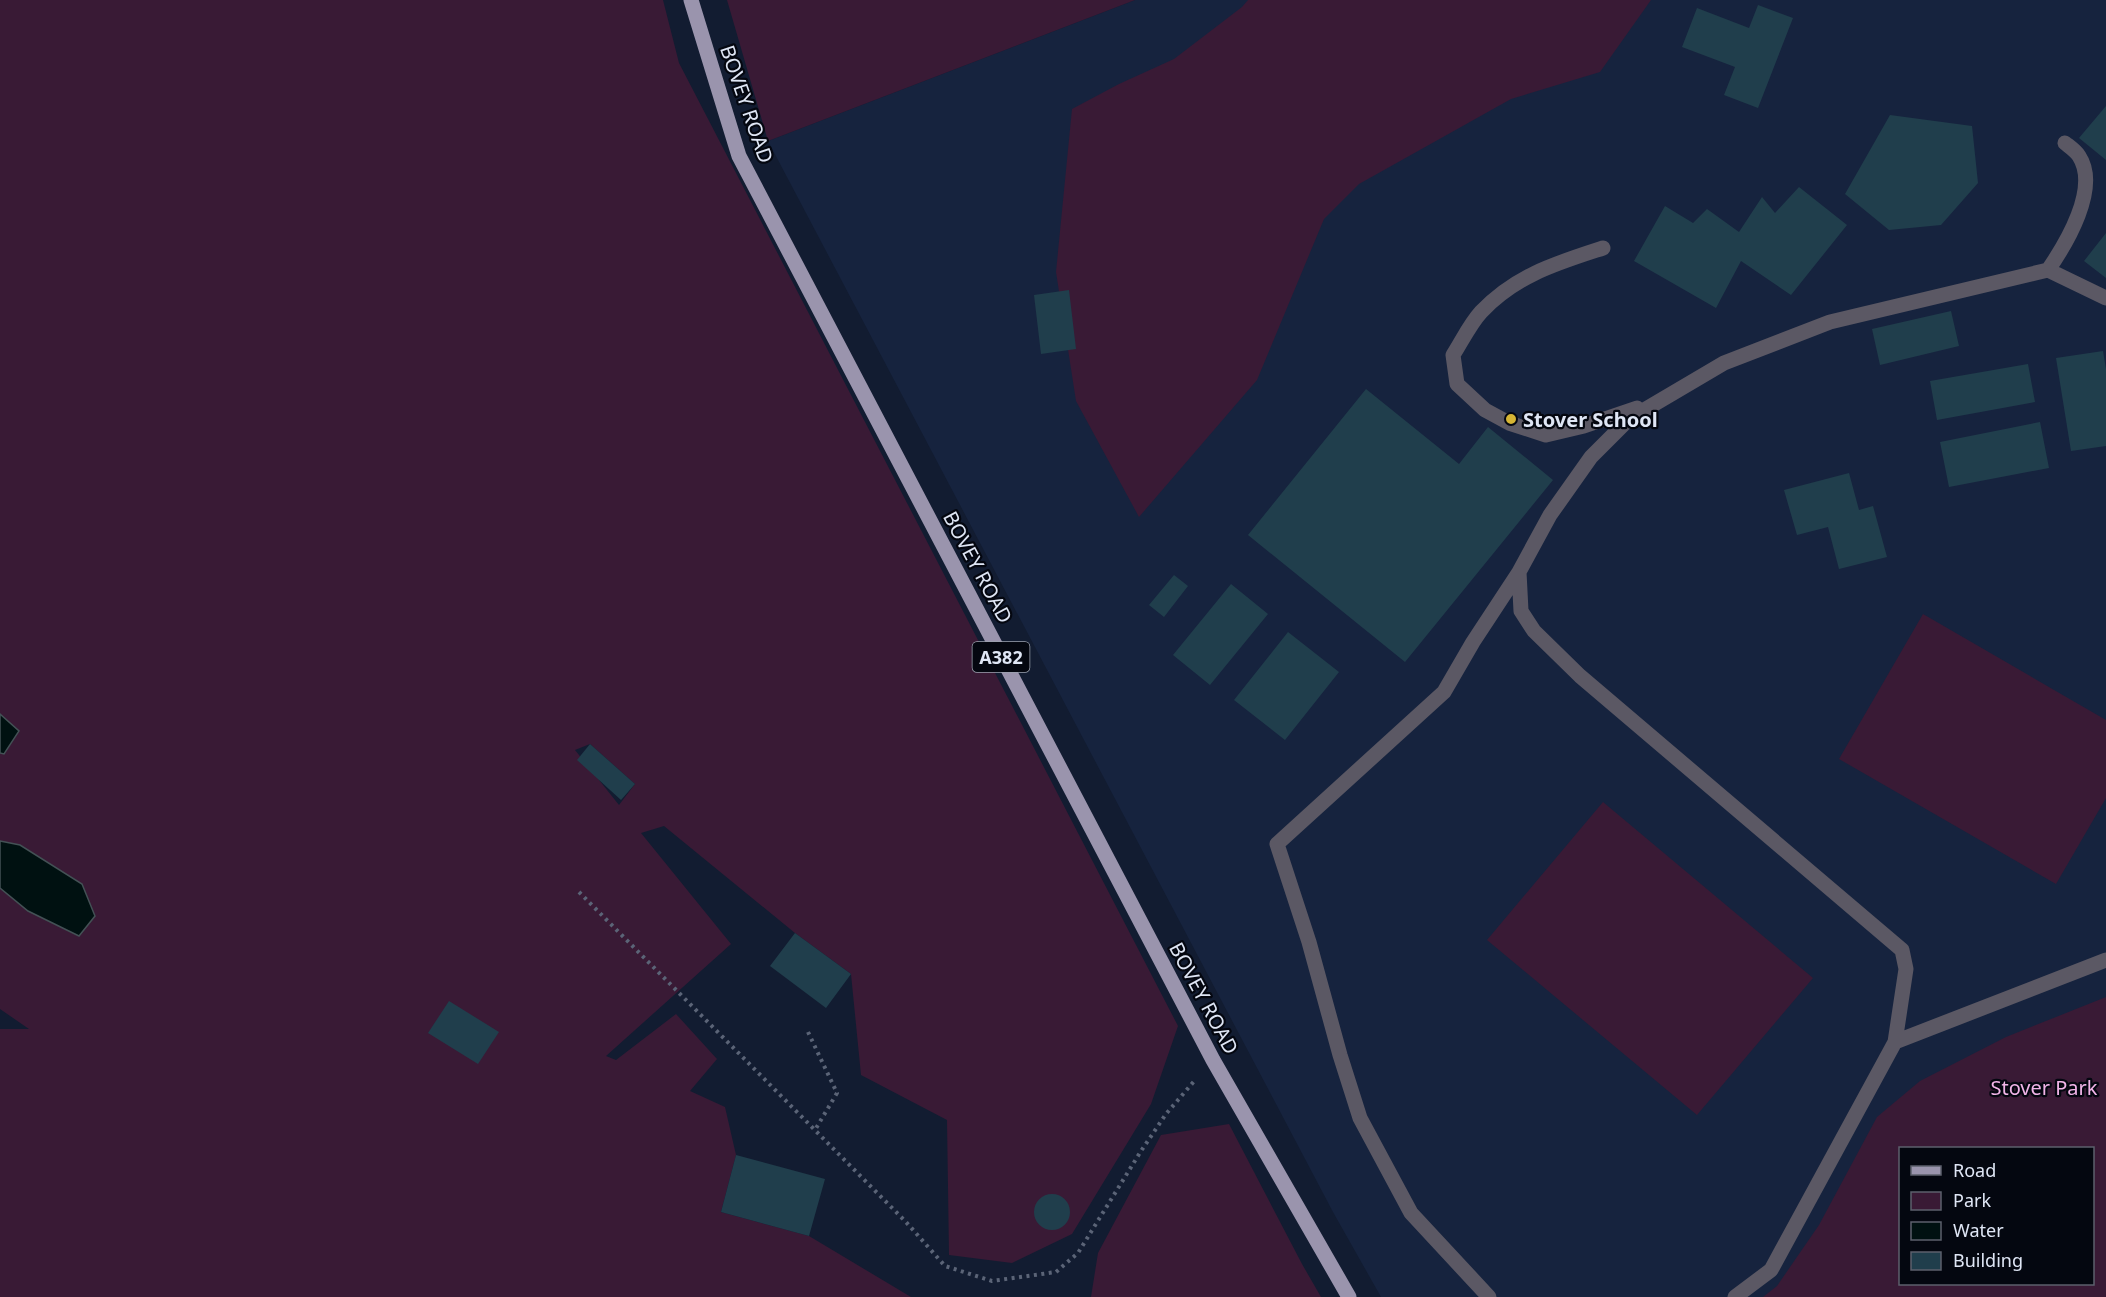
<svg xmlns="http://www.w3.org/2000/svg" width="2106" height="1297" font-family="'Noto Sans',sans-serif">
	<rect width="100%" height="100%" fill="#121c31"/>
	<path fill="#16233e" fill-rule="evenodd" d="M1135,0H2106V1297H1381L1333,1212L768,141ZM1900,1148H2092V1284H1900Z"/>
	<path fill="#391a35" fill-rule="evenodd" d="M0,0H663L679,63L1178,1026L1151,1104L1072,1234L1012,1263L949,1255L947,1120L861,1075L851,974L795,933L664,826L641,833L731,944L606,1056L616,1060L676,1014L717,1059L690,1091L725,1107L736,1155L721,1212L809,1236L911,1297H0V1029H29L0,1009ZM590,744L635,784L619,805L575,750Z
		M727,0H1135L768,141Z
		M1248,0H1651L1600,72L1511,99L1359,184L1324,219L1257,380L1139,517L1076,401L1056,272L1072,109L1119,84L1174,59L1242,7Z
		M1923,614L2106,720V798L2056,884L1839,759Z
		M1603,802L1813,978L1697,1115L1487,940Z
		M2106,997V1297H1763L1777,1286L1819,1225L1877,1117L1920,1081L2006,1037ZM1900,1148H2092V1284H1900Z
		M1229,1124L1302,1264L1321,1297H1091L1098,1253L1161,1135Z"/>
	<path fill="#011" stroke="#435155" stroke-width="1.5" d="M0,714L19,731L4,754L0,753Z
		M0,841L20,845L82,884L95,916L79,936L28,911L0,888Z"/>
	<path fill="#203e4c" d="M1758,5L1793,18L1758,108L1724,95L1735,67L1682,47L1697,8L1749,28Z
		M2106,106V160L2079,138Z
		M1890,115L1972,126L1978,183L1941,225L1889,230L1845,194Z
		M1799,187L1847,225L1791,295L1741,261L1716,308L1634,261L1665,206L1693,223L1707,209L1739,232L1762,197L1775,213Z
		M2106,233V278L2084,261Z
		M1069,290L1076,349L1041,354L1034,295Z
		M1951,311L1959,346L1880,365L1872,329Z
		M2103,351L2106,369V446L2071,451L2056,358Z
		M2028,364L2035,402L1937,420L1930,381Z
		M1366,389L1459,464L1488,427L1553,480L1405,662L1248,535Z
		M2040,422L2049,468L1949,487L1940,442Z
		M1849,473L1859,510L1873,506L1887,557L1839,569L1828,527L1797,535L1784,490Z
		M1174,575L1188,586L1164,617L1149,605Z
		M1231,584L1268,614L1210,685L1173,655Z
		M1288,632L1339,672L1285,740L1234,700Z
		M590,744L635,784L621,800L577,760Z
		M795,933L851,974L826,1008L770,966Z
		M449,1001L499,1032L478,1064L428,1033Z
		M736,1155L825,1179L809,1236L721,1212Z
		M1034 1212a18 18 0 1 1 36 0a18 18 0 1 1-36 0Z"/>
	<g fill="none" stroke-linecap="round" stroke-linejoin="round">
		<path stroke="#5b6477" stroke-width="4" stroke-dasharray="3 4.5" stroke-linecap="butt" d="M579,892L906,1222L945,1266L992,1281L1056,1272L1078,1253L1141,1151L1166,1114L1196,1079
			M808,1032L837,1093L815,1130"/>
		<path stroke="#5b5864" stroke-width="15" d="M2065,143C2070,147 2076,151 2079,156C2100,188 2066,244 2048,270L2106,298
			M1603,248C1557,263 1516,275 1481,312C1470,324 1462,341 1453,355L1457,384L1485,410L1509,423L1546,435L1584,426L1637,408
			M1519,572L1521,611L1534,631L1580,676L1902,950L1906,969L1895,1042
			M1489,1297L1411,1213L1360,1118L1340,1055L1309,942L1277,844L1444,692L1473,642L1519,572L1550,515L1591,457L1629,419L1724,363L1830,322L2048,270
			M1735,1297L1771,1270L1895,1042L2106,960"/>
		<path stroke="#9a94ad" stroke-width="15" d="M691,0L739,156L1213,1060L1349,1297"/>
	</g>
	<circle fill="#d6b534" stroke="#040710" stroke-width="2" cx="1511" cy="419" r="6"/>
	<g text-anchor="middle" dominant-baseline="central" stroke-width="4.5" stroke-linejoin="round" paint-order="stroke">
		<rect fill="#040710" stroke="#9da3b0" stroke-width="1.5" x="972.5" y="642" width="57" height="30" rx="4.5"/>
		<g font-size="18" font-weight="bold" fill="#dfe6f5">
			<text x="1001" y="657">A382</text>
		</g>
		<g font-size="20" fill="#dfe6f5" stroke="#040710">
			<text transform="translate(747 104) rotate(71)">BOVEY ROAD</text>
			<text transform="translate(978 567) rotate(62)">BOVEY ROAD</text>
			<text transform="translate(1204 998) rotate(62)">BOVEY ROAD</text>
		</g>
		<g font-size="20" font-weight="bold" fill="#dfe6f5" stroke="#040710" text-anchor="start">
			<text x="1523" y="419">Stover School</text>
		</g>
		<g font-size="20" fill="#f1b4e8" stroke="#040710">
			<text x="2044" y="1087">Stover Park</text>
		</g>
	</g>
	<rect x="1899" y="1147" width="195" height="138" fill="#040710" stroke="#5c606c" stroke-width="1.5"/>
	<rect x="1911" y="1166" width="30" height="9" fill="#9a94ad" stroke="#5c606c" stroke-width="1.5"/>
	<text x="1953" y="1177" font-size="18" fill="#dfe6f5">Road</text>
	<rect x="1911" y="1192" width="30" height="18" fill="#391a35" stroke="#5c606c" stroke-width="1.5"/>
	<text x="1953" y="1207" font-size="18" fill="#dfe6f5">Park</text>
	<rect x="1911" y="1222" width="30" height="18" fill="#001111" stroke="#5c606c" stroke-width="1.5"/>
	<text x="1953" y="1237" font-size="18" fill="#dfe6f5">Water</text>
	<rect x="1911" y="1252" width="30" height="18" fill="#203e4c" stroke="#5c606c" stroke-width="1.5"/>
	<text x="1953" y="1267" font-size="18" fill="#dfe6f5">Building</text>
</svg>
